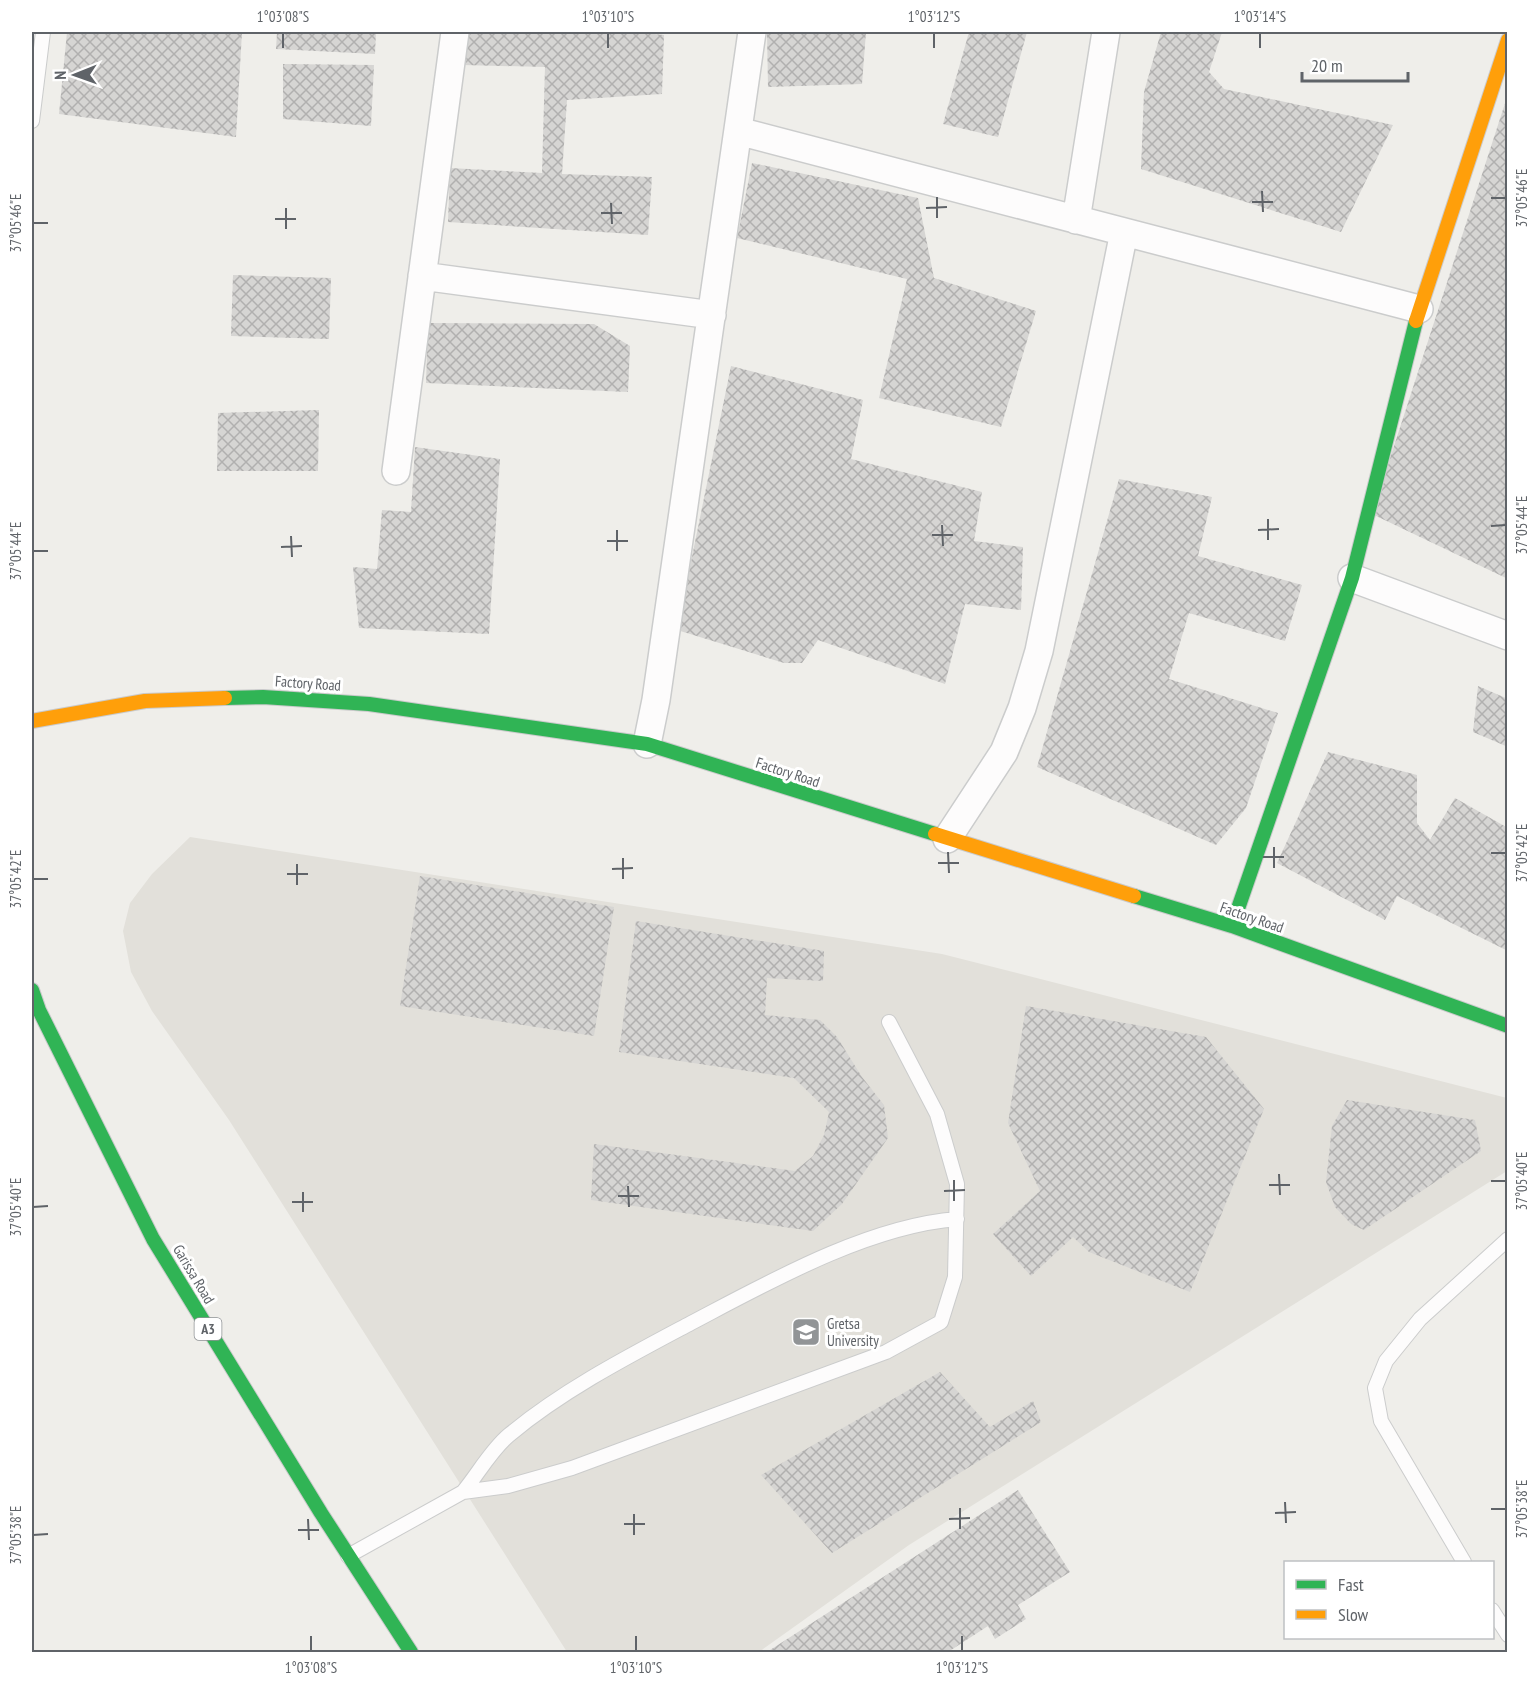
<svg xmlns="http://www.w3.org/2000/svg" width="1539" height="1684" font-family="'PT Sans Narrow',sans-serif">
	<defs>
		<pattern id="building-cross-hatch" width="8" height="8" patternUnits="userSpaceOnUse" patternTransform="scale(1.5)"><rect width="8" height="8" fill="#d6d5d3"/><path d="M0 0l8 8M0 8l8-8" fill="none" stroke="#b1b0af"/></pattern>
	</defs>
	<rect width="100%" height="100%" fill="#efeeea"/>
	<path fill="#e2e0da" d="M190,837L942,954L1507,1098V1171L909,1545L759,1652H567L229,1120L152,1011L131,972L123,931L130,903L152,874Z"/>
	<path fill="url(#building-cross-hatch)" d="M67,32H242L236,137L59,114Z
		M277,32H376L375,54L276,49Z
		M464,32H635L664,35L662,94L567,100L562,174L652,177L648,235L448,222L450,168L542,173L545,67L462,65Z
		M767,32H866L862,84L768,87Z
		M969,32H1027L998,137L943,124Z
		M1161,32H1222L1209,72L1224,89L1393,125L1341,232L1141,169L1144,92Z
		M283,64L374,65L371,126L283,119Z
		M1508,94V579L1372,514Z
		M752,163L918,198L934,278L1036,311L1001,427L879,398L907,279L737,238Z
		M233,275L331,278L329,339L231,336Z
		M428,323L594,324L630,346L628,392L426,383Z
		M731,366L863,400L851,459L982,492L974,541L1023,547L1021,610L965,604L945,684L818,640L802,663H784L677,630Z
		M319,410L318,471H217L218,413Z
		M415,447L500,459L489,634L359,628L353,567L377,569L382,510L411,512Z
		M1119,479L1212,497L1198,556L1302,585L1285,641L1189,613L1169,679L1278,713L1246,808L1216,845L1037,767Z
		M1478,686L1508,699V747L1473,732Z
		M1328,752L1417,775V823L1430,840L1455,798L1508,828V951L1397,896L1385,920L1277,863Z
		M420,876L614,907L594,1036L400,1006Z
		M636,921L824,951L823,981L767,978L765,1015L820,1020L837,1037L862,1077L884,1105L888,1138L842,1204L813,1231L591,1200L594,1144L795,1171L813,1156L824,1135L829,1112L794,1078L619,1052Z
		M1026,1006L1206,1037L1264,1109L1190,1292L1089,1252L1073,1237L1031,1276L993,1234L1040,1191L1008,1123Z
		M1347,1100L1475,1120L1481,1151L1364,1230L1351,1224L1335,1207L1326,1182L1332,1126Z
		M940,1372L990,1427L1033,1401L1041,1422L832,1553L761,1475Z
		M1018,1490L1070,1572L1018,1605L1026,1619L995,1639L988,1626L948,1652H767Z"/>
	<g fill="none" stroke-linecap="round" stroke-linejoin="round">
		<g stroke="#cbcccc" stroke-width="16">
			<path id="lane" d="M32,121L43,32
				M463,1492C478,1474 491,1450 509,1435C563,1390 629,1356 691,1323C769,1282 868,1226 957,1219
				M348,1556L463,1492L508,1486L572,1468L886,1352L941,1322L955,1277L957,1184L937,1114L889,1022
				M1464,1562L1381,1421L1375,1388L1386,1361L1420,1319L1508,1239
				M1492,1610L1508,1635"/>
		</g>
		<g stroke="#cbcccc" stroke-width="30">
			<path id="street" d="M738,131L1419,309
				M1076,220L1106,32
				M422,276L712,315
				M396,471L455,32
				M1352,578L1508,636
				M647,744L656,700L752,32
				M947,839L1004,752L1022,708L1039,651L1124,232"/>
		</g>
		<g stroke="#cacacb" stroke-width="16">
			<path id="fast" d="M225,698L263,697L369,704L647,744L935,834
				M1134,896L1232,926L1508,1026
				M1232,926L1352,578L1416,321
				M32,990L39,1010L153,1239L321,1513L411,1652"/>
		</g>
		<g stroke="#cacacb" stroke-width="16">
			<path id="slow" d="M1416,321L1508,40
				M32,721L145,701L225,698
				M935,834L1134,896"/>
		</g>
		<use href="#lane" stroke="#fdfcfc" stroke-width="14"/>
		<use href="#street" stroke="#fdfcfc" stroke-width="27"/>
		<use href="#fast" stroke="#30b455" stroke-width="14"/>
		<use href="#slow" stroke="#ff9f0a" stroke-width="14"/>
	</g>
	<path fill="none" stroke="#5f6368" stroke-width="2" d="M283,33V48M608,33V48M934,33V48M1260,33V48M1262,191L1263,212M937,197V218M1491,198H1506M1252,202H1273M611,203L612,224M286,208V229M926,208L947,207M601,213H622M275,219H296M33,223H48M1268,519V540M942,525L943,546M1491,526L1506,525M617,530V551M1258,530L1279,529M932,535H953M291,536L292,557M607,541H628M281,547L302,546M33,551H48M1274,847V868M948,852L949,873M1491,853H1506M1263,857H1284M623,858V879M938,863H959M297,864V885M612,869L633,868M287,874H308M33,879H48M1279,1174L1280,1195M954,1180V1201M1491,1181H1506M1269,1185H1290M628,1186L629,1207M944,1191L965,1190M303,1192V1212M618,1196H639M292,1202H313M33,1207L48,1206M1285,1502L1286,1523M960,1508V1529M1491,1509H1506M1275,1513L1296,1512M634,1514V1535M308,1519L309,1540M949,1519L970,1518M624,1524H645M298,1530H319M33,1535L48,1534M311,1636V1651M636,1636V1651M962,1636V1651"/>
	<defs>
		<g id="university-square" transform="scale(1.5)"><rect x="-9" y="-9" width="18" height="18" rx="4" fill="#919496" stroke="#fff"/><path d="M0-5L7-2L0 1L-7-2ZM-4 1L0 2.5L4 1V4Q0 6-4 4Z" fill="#fff"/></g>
	</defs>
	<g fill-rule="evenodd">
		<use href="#university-square" x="806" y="1332"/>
	</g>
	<g text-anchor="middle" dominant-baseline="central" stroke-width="6" stroke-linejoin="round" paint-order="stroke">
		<rect fill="#fff" stroke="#8f9295" stroke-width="1.5" x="194.5" y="1318" width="27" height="22" rx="4.5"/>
		<g font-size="14" font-weight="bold" fill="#5f6368">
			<text x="208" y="1329">A3</text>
		</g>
		<g font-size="15" fill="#5f6368" stroke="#fff">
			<text transform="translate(308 683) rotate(4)">Factory Road</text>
			<text transform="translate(788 772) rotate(18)">Factory Road</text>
			<text transform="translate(1252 917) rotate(19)">Factory Road</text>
			<text transform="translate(194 1274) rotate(59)">Garissa Road</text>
		</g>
		<g font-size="15" fill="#5f6368" stroke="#fff" text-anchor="start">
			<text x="827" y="1323">Gretsa<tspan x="827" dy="17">University</tspan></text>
		</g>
	</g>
	<rect width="1539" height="1684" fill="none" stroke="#ffffff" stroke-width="66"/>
	<rect x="1284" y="1561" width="210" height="78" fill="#ffffff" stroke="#bfc1c3" stroke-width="1.5"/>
	<rect x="1296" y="1580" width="30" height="9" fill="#30b455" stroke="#bfc1c3" stroke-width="1.5"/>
	<text x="1338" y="1591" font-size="18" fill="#5f6368">Fast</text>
	<rect x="1296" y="1610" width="30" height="9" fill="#ff9f0a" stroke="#bfc1c3" stroke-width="1.5"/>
	<text x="1338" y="1621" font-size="18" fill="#5f6368">Slow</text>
	<g transform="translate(75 75) rotate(269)" stroke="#ffffff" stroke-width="4.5" paint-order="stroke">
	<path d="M0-4.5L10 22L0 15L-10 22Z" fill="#5f6368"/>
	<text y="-9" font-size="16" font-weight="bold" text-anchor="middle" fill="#5f6368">N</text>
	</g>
	<path d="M1302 72v9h106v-9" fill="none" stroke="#5f6368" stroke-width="3"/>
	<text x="1311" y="72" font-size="18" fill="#5f6368" stroke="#ffffff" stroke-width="4.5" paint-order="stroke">20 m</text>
	<rect x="33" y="33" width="1473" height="1618" fill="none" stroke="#5f6368" stroke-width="2"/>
	<g font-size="15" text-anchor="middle" fill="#5f6368">
		<text x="283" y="22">1°03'08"S</text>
		<text x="608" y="22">1°03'10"S</text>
		<text x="934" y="22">1°03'12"S</text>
		<text x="1260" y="22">1°03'14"S</text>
		<text transform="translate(1522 198) rotate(-90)" y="5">37°05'46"E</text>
		<text transform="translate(16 223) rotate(-90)" y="5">37°05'46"E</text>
		<text transform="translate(1522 525) rotate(-90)" y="5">37°05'44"E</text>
		<text transform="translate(16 551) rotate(-90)" y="5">37°05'44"E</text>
		<text transform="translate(1522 853) rotate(-90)" y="5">37°05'42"E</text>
		<text transform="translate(16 879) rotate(-90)" y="5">37°05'42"E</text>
		<text transform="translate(1522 1181) rotate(-90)" y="5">37°05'40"E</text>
		<text transform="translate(16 1207) rotate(-90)" y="5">37°05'40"E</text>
		<text transform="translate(1522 1509) rotate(-90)" y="5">37°05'38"E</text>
		<text transform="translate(16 1535) rotate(-90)" y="5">37°05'38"E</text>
		<text x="311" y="1673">1°03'08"S</text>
		<text x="636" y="1673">1°03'10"S</text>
		<text x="962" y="1673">1°03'12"S</text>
	</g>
</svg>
